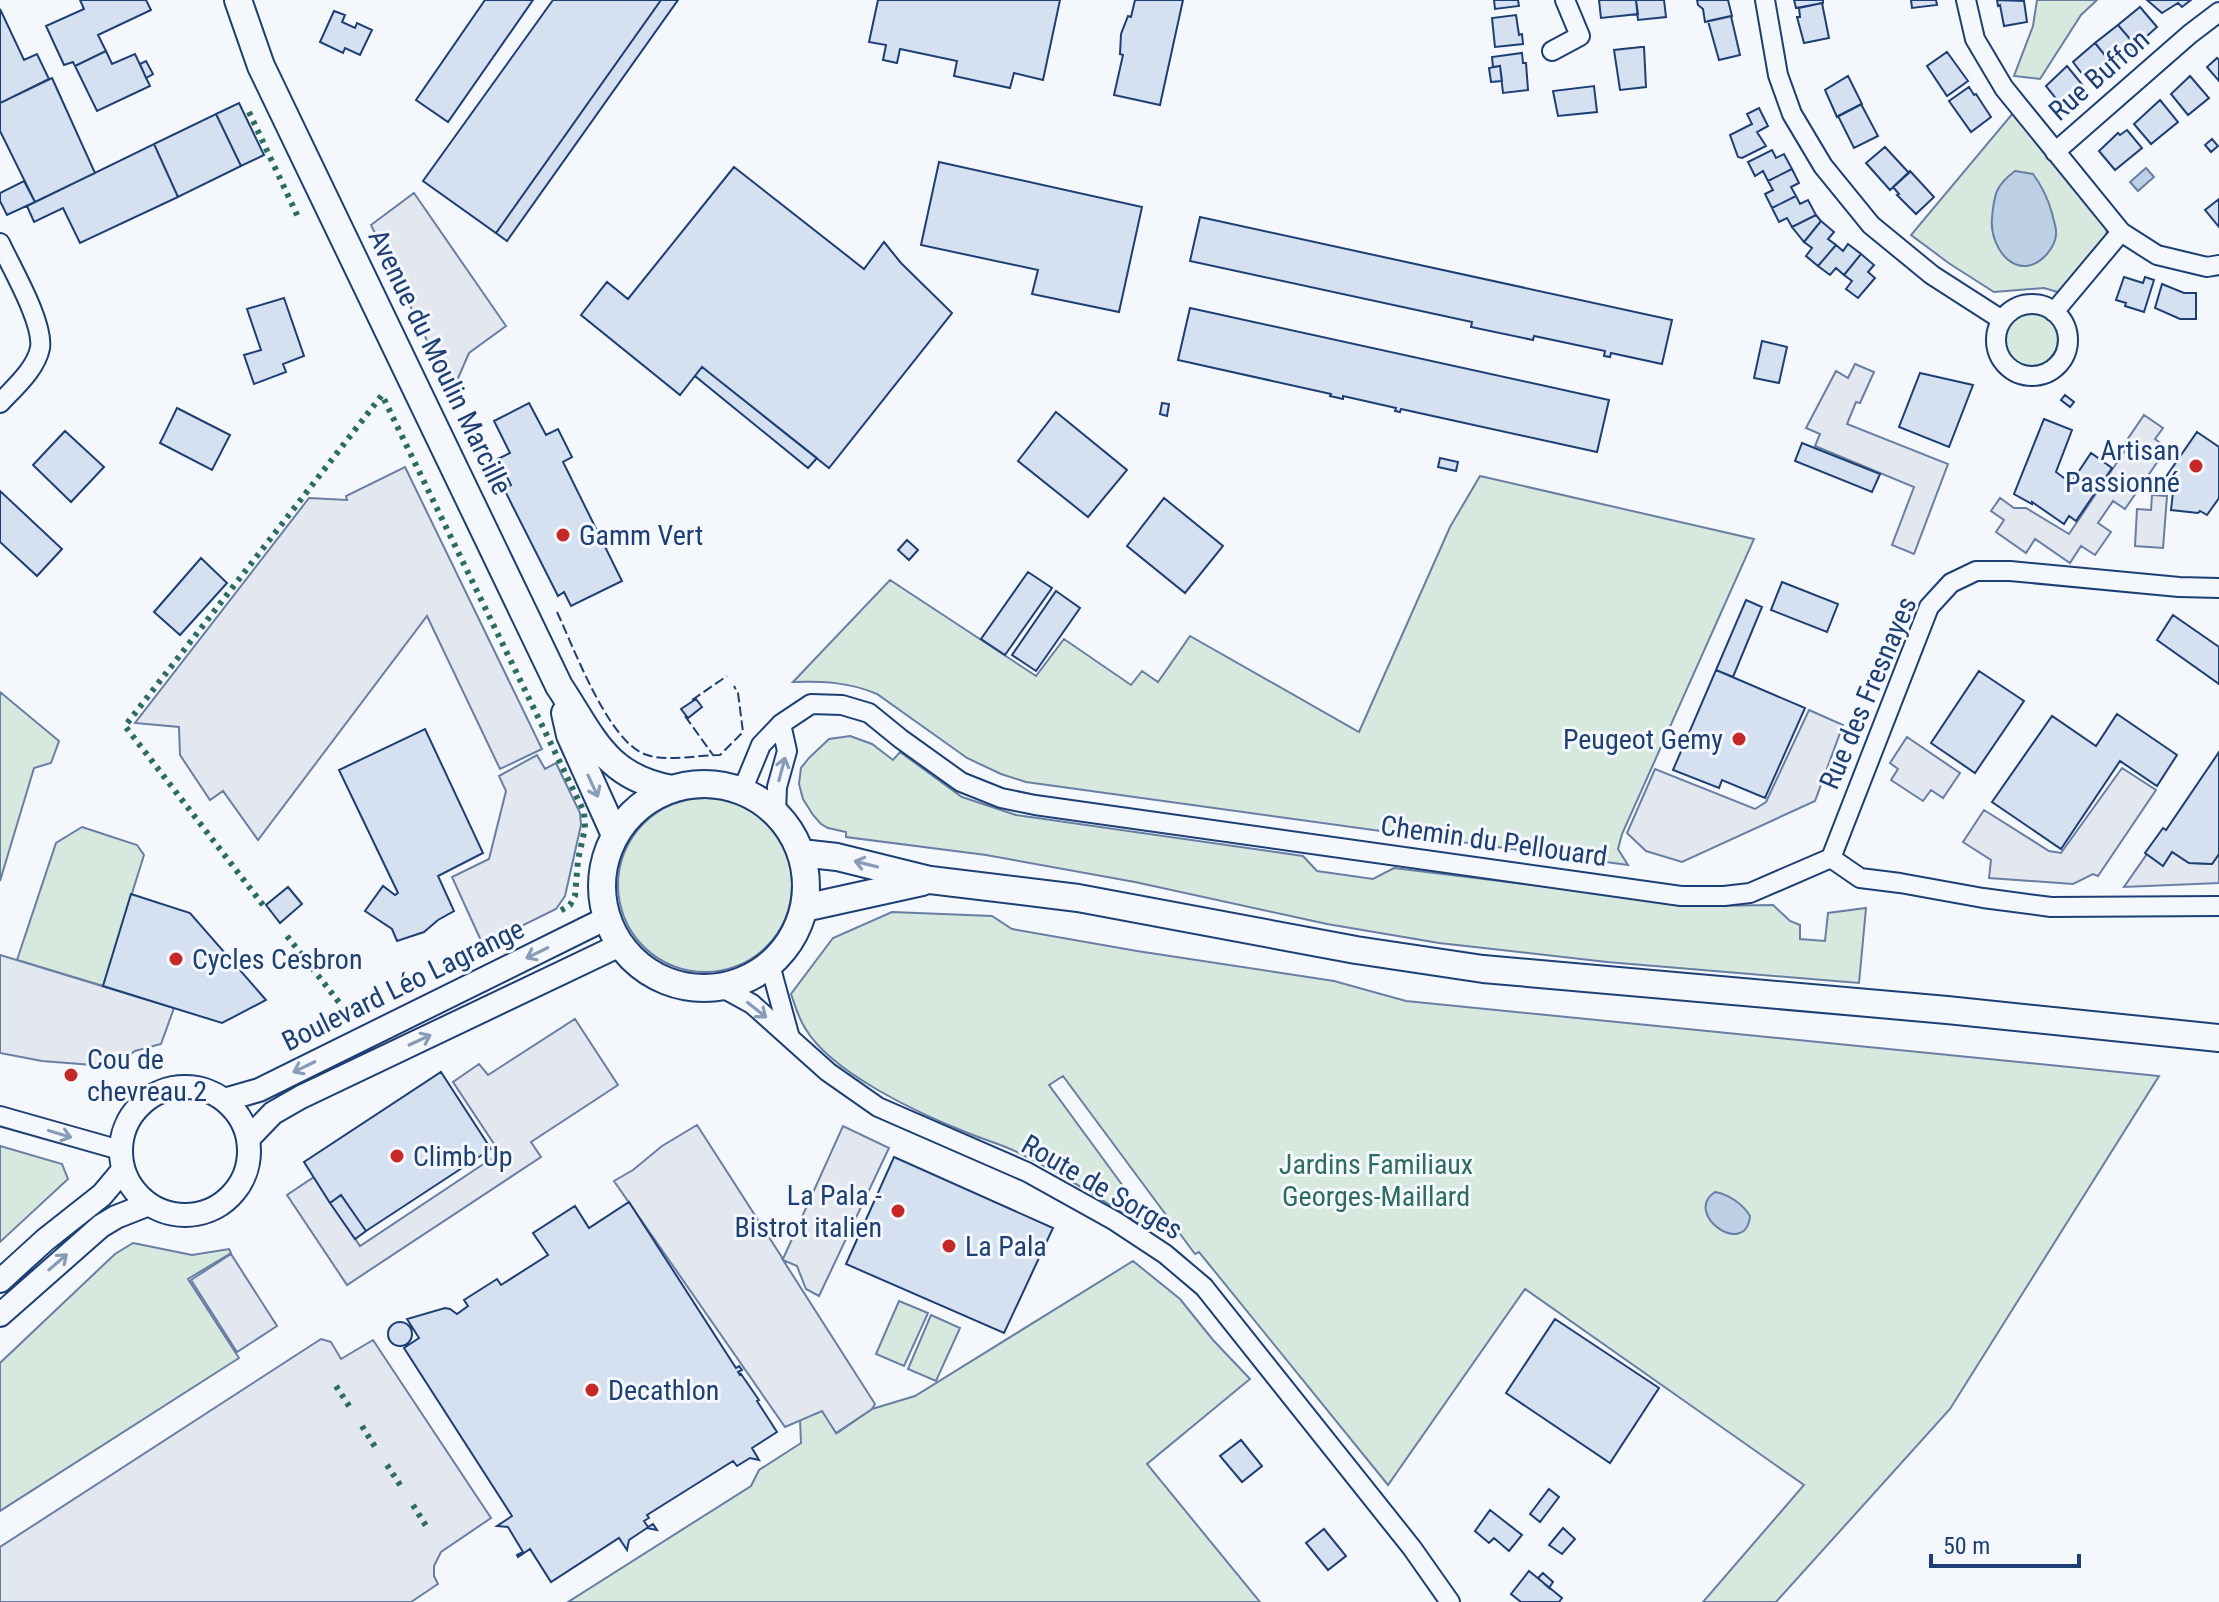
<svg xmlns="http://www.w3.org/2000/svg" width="2219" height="1602" font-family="'Roboto Condensed',sans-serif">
	<rect width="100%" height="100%" fill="#f4f7fb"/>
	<path fill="#d7e8df" stroke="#687fa3" stroke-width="2" d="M2037,0H2097L2081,15L2040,79L2014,76L2033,26Z
		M2013,113L2107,226L2106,240L2061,293L2044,288L1994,292L1950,264L1911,235Z
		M2004 339a27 27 0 1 1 54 0a27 27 0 1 1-54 0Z
		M1480,476L1754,539L1622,834L1618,849L1628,865L1026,782L1001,774L967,758L877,694C849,682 823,681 793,682L890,580L1036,676L1064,639L1131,685L1142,671L1158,682L1190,636L1359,732L1450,527Z
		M0,692L59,741L51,763L34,768L0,881Z
		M850,736L872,744L893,760L900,752L962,797L1016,815L1303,856L1317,871L1373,879L1394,868L1705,906L1773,905L1790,921L1800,925V939L1825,941L1828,913L1866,908L1859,983L1607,962L1439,943L1327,924L1135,882L986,855L846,837V832L828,828L821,824L813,815L803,799L799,784L801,768L809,758L829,739Z
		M618 885a87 87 0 1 1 174 0a87 87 0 1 1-174 0Z
		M82,827L137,845L144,855L103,986L17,960L56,843Z
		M892,912L992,916L1012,929L1137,951L1334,981L1406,1001L2159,1076L1950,1409L1776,1602H1703L1804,1485L1525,1289L1388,1485L1199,1252L1195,1254L1063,1076L1049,1085L1145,1216L1141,1225C1101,1199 1062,1174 1019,1153C1003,1145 985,1140 968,1133C920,1114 831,1073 805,1028C798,1017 795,1005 791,994L833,938Z
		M0,1146L62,1164L68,1179L0,1242Z
		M133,1243L192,1255L229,1249L231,1253L188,1279L239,1358L0,1511V1363L115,1254Z
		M1133,1261L1180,1299L1213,1340L1250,1379L1147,1464L1260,1602H568L751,1486L759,1470L801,1443L800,1419L822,1410L837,1433L872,1409L915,1396Z
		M899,1301L928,1313L904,1366L876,1354Z
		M931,1315L960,1328L936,1381L908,1369Z"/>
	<path fill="#e3e8f0" stroke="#687fa3" stroke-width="2" d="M414,193L506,326L469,353L452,392L371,225Z
		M1855,364L1874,372L1860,403L1856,402L1847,424L1948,464L1914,554L1892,545L1914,487L1815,446L1820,434L1806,428L1836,371L1848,378Z
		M2144,415L2163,428L2155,439L2167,448L2125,509L2113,501L2098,523L2111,532L2095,555L2081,546L2070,563L2035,539L2026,553L1996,532L2004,520L1991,511L2000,498L2014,508H2026L2069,534L2126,449L2123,446Z
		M405,467L542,749L500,769L427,616L258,840L223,791L210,800L180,755L179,727L135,723L309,498L347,500L346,496Z
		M2152,495L2167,496L2163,548L2135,546L2137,509L2151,510Z
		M1809,710L1843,725L1815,801L1682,862L1646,851L1627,833L1655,769L1755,809L1766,802Z
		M1907,737L1960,773L1943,798L1931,790L1923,801L1891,780L1898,769L1890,763Z
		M537,755L545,769L556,763L580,813L581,825L565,896L556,909L483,945L452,877L489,859L506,791L499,776Z
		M2122,768L2156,790L2098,876L2093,874L2073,884L1989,878L1991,860L1963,842L1984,810L2049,851L2061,853Z
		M2172,852L2189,863L2212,864L2219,854V883L2124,887L2147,854L2163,865Z
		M0,955L174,1008L161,1044L135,1051L119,1062L93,1065L42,1061L0,1053Z
		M575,1019L618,1085L531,1142L541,1157L347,1285L287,1195L314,1177L360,1246L500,1153L453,1082L479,1064L488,1075Z
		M697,1125L783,1259L843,1126L889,1148L819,1296L806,1289L797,1266L783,1260L875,1404L872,1409L836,1433L822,1411L785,1427L614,1181L633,1170L662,1146Z
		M231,1254L277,1326L237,1352L191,1280Z
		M321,1339L331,1342L341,1359L373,1340L491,1518L441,1552L434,1566V1576L438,1584L411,1602H0V1547Z"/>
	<path fill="#bed0e5" stroke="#687fa3" stroke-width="2" d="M2146,168L2154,177L2138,191L2130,182Z
		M2015,171L2033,174C2042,186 2048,199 2052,213C2053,219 2056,226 2056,231C2057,240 2052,248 2047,254C2019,285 1989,250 1992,218C1994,194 1996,185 2015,171Z
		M1715,1192C1728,1194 1743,1204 1750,1216C1746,1259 1682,1214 1715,1192Z"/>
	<path fill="#d5e0f0" stroke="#1d3f73" stroke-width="2" d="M80,0H146L151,10L98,35L106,51L75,66L73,62L64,65L46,26L84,9Z
		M485,0H533L448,122L416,100Z
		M553,0H661L496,233L423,181Z
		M661,0H678L507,241L496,233Z
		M878,0H1060L1043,80L1014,73L1010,88L954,76L957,61L900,49L897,63L883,60L886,45L869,42Z
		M1135,0H1183L1160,105L1114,95L1123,55L1120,54L1121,34L1128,16L1131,17Z
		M1494,0H1518L1519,6L1495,9Z
		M1599,0H1636L1638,14L1601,18Z
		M1636,0H1664L1666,17L1638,20Z
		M1697,0H1728L1732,16L1705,22L1703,9L1698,5Z
		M1794,0H1823V3L1796,8Z
		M1911,0H1936L1937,5L1912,8Z
		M1997,0L2024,1L2027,22L2004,26L2000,5L1998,6Z
		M2147,0H2191L2182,7L2178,3L2162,13Z
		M1822,3L1829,38L1804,43L1797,17H1800L1799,8Z
		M2140,7L2157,27L2136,46L2118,25Z
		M0,9L24,60L37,54L49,79L0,103Z
		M334,11L345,15L342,22L355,28L357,23L372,30L360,55L345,48L343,53L320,42Z
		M1516,15L1519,35L1522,34L1523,44L1495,47L1492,18Z
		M1731,16L1740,55L1719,60L1708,21Z
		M2118,25L2136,46L2112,64L2095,43Z
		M2095,43L2112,64L2090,84L2073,62Z
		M1641,47H1644L1646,87L1620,90L1614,50Z
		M106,51L112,64L135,54L150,86L97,111L75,66Z
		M1947,52L1968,81L1947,96L1927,66Z
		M1522,53L1523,63H1526L1528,90L1503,93L1500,66L1493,67L1492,57Z
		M2217,58L2219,60V81L2207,67Z
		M146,61L153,74L146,78L140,64Z
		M1500,66L1502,81L1491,82L1489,68Z
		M2067,66L2085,88L2062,106L2046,86Z
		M1848,76L1862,104L1837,117L1825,90Z
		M2190,76L2209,98L2188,115L2171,94Z
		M52,78L95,173L35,202L0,131V103Z
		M1594,86L1597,112L1558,116L1553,91Z
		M1969,87L1974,95L1976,94L1991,117L1971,132L1949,101Z
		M2160,100L2178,122L2151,144L2134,124Z
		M239,103L264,155L241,166L216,114Z
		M1861,104L1878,136L1854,148L1838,116Z
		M1759,108L1768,126L1757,132L1766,146L1742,158L1738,157L1730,135L1752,124L1747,114Z
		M216,114L241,166L178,197L154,144Z
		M2127,130L2142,148L2115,170L2099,151L2118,133L2120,135Z
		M2212,139L2218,146L2211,152L2205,145Z
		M154,144L178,197L80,243L63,208L34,222L27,206Z
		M1885,147L1909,173L1890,190L1866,163Z
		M1772,150L1776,158L1784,154L1792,169L1768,181L1763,171L1755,176L1748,162Z
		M939,162L1142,207L1119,312L1032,294L1038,270L921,245Z
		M734,167L864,269L884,242L901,263L952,313L829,468L702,367L680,395L581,315L607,282L628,299Z
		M1792,169L1799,183L1791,187L1796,196L1772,208L1765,194L1773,190L1768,181Z
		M1910,171L1934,197L1916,214L1897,195L1899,194L1893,187Z
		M24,181L35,202L7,215L0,201V193Z
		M1796,196L1800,204L1808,200L1816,215L1792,227L1787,218L1779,222L1772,208Z
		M2219,199V227L2205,210Z
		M1816,215L1821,221L1804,242L1792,227Z
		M1200,217L1672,320L1662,364L1611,353L1610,357L1604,356L1605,351L1534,336L1533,340L1471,327L1472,322L1190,261Z
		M1821,221L1834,232L1828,239L1836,245L1818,266L1806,256L1812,248L1804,242Z
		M1848,244L1861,254L1844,275L1836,268L1830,275L1818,266L1836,245L1843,251Z
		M1861,254L1874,265L1868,272L1875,278L1858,298L1846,289L1852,281L1844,275Z
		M2124,277L2143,283L2145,277L2154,280L2144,312L2125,306L2126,303L2116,300Z
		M2162,284L2184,293H2196V319H2180L2155,308Z
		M284,298L304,356L283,364L286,372L254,384L244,355L261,350L247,309Z
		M1190,308L1609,400L1597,452L1401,409L1400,412L1395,411L1396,408L1343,396V399L1330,396L1331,394L1178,360Z
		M1762,341L1787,347L1779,383L1754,378Z
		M702,367L817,458L808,468L695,376Z
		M1920,373L1973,385L1949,447L1899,427Z
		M2065,395L2074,402L2070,407L2061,400Z
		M529,403L546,435L558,429L572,457L563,462L622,581L571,606L564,592L558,596L504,489L511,485L498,459L510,453L494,421Z
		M1162,403L1169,404L1167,416L1160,414Z
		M177,408L230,435L212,470L160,443Z
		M1056,412L1127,470L1088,517L1018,461Z
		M2044,419L2072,430L2056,472L2071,483L2091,453L2112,468L2076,521L2069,516L2064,524L2032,502V504L2014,494Z
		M65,431L104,467L71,502L33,465Z
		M2197,432L2219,447V498L2207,515L2200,511L2198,513L2171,510L2173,492L2161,484Z
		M1802,443L1880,474L1872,492L1795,461Z
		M1440,458L1458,462L1456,471L1438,467Z
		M0,491L62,549L37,576L0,542Z
		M1164,498L1223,546L1185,593L1127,546Z
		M907,540L918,550L909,560L898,550Z
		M201,558L227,583L180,635L154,612Z
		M1028,572L1052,588L1005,655L981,639Z
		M1782,582L1838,604L1827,632L1771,610Z
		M1056,591L1080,608L1036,671L1012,655Z
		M1746,600L1762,607L1733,677L1716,670Z
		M2173,615L2219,647V684L2157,640Z
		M1716,670L1805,708L1765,798L1722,780L1719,788L1673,770Z
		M1979,671L2024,701L1975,773L1931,743Z
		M696,699L702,707L688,718L681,709Z
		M2117,714L2177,755L2157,786L2120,761L2061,849L1992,802L2052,716L2096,746Z
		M425,729L483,853L438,876L454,911L438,920L424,932L397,941L392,929L365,911L383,886L395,895L398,893L339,770Z
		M2219,752V854L2212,864L2189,863L2172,852L2163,866L2145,853L2163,828L2166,830Z
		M288,887L302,904L280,923L266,905Z
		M131,894L190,913L266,1000L222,1023L103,986Z
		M342,1012L345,1020L333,1026L329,1018Z
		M66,1070L77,1073L75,1079L64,1076Z
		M441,1072L491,1149L366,1231L341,1195L330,1203L304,1162Z
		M894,1157L1053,1228L1004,1333L846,1264Z
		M341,1195L366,1231L355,1239L330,1203Z
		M629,1202L736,1368L739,1366L742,1370L738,1372L740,1375L741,1374L759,1400L757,1401L777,1432L752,1448L759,1460L750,1458L737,1466L733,1461L647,1515L649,1518L644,1521L648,1527L653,1524L657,1530L647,1528L629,1540L627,1550L619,1538L551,1582L530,1549L518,1557L517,1555L523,1552L508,1527L497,1526L512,1516L404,1348L419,1338L407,1319L445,1308L450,1309L457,1314L468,1306L464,1300L497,1279L501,1285L548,1255L533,1233L575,1206L589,1228Z
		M1555,1319L1659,1388L1610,1463L1506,1393Z
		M388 1334a12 12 0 1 1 24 0a12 12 0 1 1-24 0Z
		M1241,1440L1262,1466L1242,1482L1220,1456Z
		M1549,1489L1559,1497L1540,1522L1530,1514Z
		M1490,1510L1522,1535L1509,1551L1494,1538L1489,1543L1475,1531Z
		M1563,1528L1575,1539L1562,1554L1549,1545Z
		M1324,1529L1346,1556L1328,1570L1306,1543Z
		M1529,1571L1562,1598L1559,1602H1521L1511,1594Z
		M1543,1573L1553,1582L1549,1588L1538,1578Z"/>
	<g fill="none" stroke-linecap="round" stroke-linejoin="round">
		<g stroke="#1d3f73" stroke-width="22">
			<path id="minor" d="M1765,0L1778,75L1792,114L1823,166L1871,225L1932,275L2002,320
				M1966,0L1975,39L2004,88L2121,232L2157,255L2207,267L2219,265
				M1552,51L1580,36L1565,0
				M2055,152L2190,34L2219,12
				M0,243C11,267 44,323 40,348C36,369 14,388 0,403
				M1996 340a36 36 0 1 1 72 0a36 36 0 1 1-72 0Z
				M2054,312L2121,232
				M742,791L761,745L781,724L811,704L842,705L869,713L901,739L961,782L1001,798L1035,805L1681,896H1724L1750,893L1831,858
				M776,814L777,787L787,751L781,724
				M1831,858L1929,607L1951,583L1976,571H2010L2179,587L2219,588
				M1831,858L1860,878L1900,883L1983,898L2051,907L2219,906
				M770,965L790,1038
				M721,987L752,1004L828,1072L878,1107L1027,1172L1115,1221L1165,1254L1204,1287L1412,1548L1450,1602
				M0,1116L120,1150"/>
		</g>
		<g stroke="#1d3f73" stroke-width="26">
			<path id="tertiary" d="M121 1151a64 64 0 1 1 128 0a64 64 0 1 1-128 0Z
				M224,1100L259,1090L607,918
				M248,1139L273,1113L301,1097L620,945
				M0,1281L45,1240L102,1195L123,1170
				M0,1315L101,1226L116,1217L149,1204"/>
		</g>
		<g stroke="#1d3f73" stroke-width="30">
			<path id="secondary" d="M238,0L261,66L559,686C593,737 605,777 672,789
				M565,713L570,735L615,835
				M602 886a102 102 0 1 1 204 0a102 102 0 1 1-204 0Z
				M801,853L837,857L930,880L1078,898L1356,950L1483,969L1947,1010L2219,1038
				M804,908L922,882"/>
		</g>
		<use href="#minor" stroke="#f4f7fb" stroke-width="18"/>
		<use href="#tertiary" stroke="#f4f7fb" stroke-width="22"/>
		<use href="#secondary" stroke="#f4f7fb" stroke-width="26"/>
		<path stroke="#2c6c60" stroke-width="6" stroke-dasharray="4 6" stroke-linecap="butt" d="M249,112L298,217
			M263,905L125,726L382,395L584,812L585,828L578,860L575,896L570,905L560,911
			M287,936L349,1015
			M336,1386L351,1409
			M362,1426L377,1450
			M387,1465L402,1488
			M413,1505L428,1529"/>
		<path stroke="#1d3f73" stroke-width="2" stroke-dasharray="10 4" stroke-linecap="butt" d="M557,612C574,648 609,744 647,755C669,762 697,755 720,755L743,732L738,693L734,686
			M692,700L727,676
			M685,716L713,755"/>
	</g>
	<defs><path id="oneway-shaft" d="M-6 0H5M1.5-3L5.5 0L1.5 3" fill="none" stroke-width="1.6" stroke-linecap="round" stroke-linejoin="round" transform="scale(2)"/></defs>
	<g stroke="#889bb7">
		<use href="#oneway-shaft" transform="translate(782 769) rotate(-75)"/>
		<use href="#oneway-shaft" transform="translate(593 786) rotate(65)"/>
		<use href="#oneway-shaft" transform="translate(866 864) rotate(-166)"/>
		<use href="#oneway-shaft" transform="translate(537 953) rotate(154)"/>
		<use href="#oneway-shaft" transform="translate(757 1010) rotate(39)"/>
		<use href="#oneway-shaft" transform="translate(420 1040) rotate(-25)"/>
		<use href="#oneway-shaft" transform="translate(304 1067) rotate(154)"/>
		<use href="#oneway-shaft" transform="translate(60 1134) rotate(17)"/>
		<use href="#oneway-shaft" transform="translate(58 1262) rotate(-41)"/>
	</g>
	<g fill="#c62828" stroke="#f4f7fb" stroke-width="3">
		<circle cx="2196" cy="466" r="8"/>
		<circle cx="563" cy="535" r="8"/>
		<circle cx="1739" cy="739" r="8"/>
		<circle cx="176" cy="959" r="8"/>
		<circle cx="71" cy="1075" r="8"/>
		<circle cx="397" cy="1156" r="8"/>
		<circle cx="898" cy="1211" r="8"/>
		<circle cx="949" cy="1246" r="8"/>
		<circle cx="592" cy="1390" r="8"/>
	</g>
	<g text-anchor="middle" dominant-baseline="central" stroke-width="6" stroke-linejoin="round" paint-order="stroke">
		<g font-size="28" fill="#1d3f73" stroke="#f4f7fb">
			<text transform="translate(2099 75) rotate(-41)">Rue Buffon</text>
			<text transform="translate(440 362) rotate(64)">Avenue du Moulin Marcille</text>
			<text transform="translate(1868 693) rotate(-67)">Rue des Fresnayes</text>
			<text transform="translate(1494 841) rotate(8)">Chemin du Pellouard</text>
			<text transform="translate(403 985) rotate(-26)">Boulevard Léo Lagrange</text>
			<text transform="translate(1102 1187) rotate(30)">Route de Sorges</text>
		</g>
		<g font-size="28" fill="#1d3f73" stroke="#f4f7fb" text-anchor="start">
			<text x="2180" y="450" text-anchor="end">Artisan<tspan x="2180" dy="32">Passionné</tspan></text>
			<text x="579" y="535">Gamm Vert</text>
			<text x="1723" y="739" text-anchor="end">Peugeot Gemy</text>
			<text x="192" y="959">Cycles Cesbron</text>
			<text x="87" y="1059">Cou de<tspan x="87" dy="32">chevreau 2</tspan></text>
			<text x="413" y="1156">Climb Up</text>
			<text x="882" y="1195" text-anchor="end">La Pala -<tspan x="882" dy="32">Bistrot italien</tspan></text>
			<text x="965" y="1246">La Pala</text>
			<text x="608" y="1390">Decathlon</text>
		</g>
		<g font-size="28" fill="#2c6c60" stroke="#f4f7fb">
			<text x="1376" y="1164">Jardins Familiaux<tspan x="1376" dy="32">Georges-Maillard</tspan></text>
		</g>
	</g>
	<path d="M1931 1554v12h148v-12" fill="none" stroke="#1d3f73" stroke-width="4"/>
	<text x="1943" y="1554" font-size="24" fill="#1d3f73" stroke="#f4f7fb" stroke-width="6" paint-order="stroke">50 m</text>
</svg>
